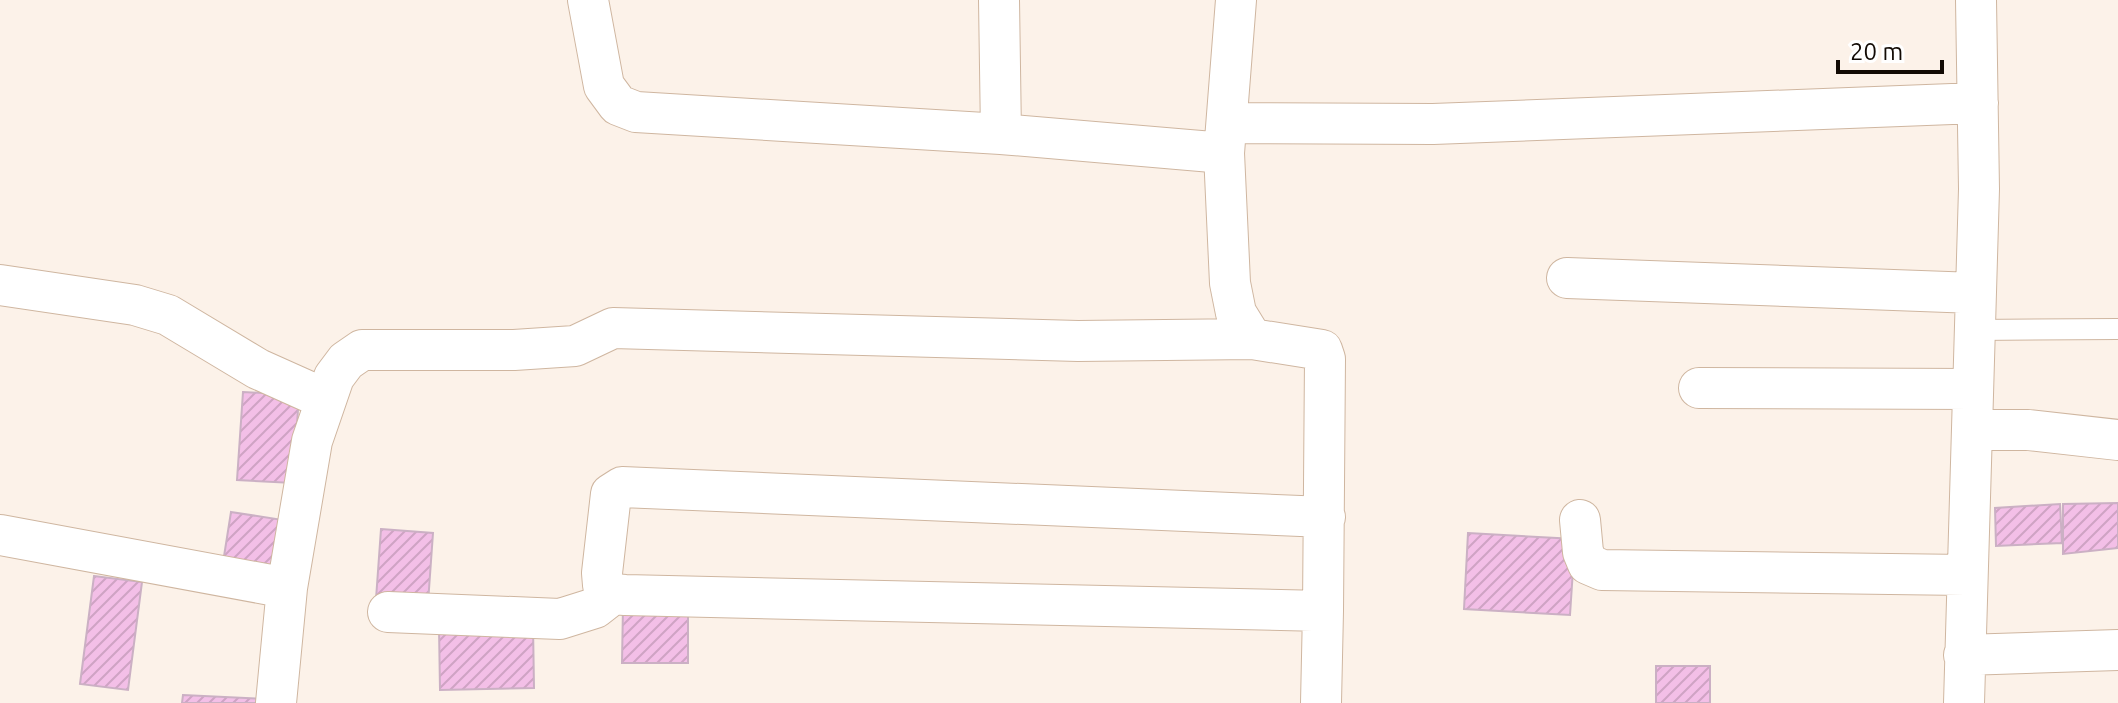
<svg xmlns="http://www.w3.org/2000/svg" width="2118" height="703" font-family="Ubuntu,sans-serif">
	<defs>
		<pattern id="building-hatch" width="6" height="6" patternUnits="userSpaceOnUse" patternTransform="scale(2)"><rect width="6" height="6" fill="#f3bfe7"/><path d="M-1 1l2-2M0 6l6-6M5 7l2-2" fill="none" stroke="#cfa3c4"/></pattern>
	</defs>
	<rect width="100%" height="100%" fill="#fcf2e9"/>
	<path fill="url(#building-hatch)" stroke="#cbb0c4" stroke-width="2" d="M243,392L299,395L293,483L237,480Z
		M2118,503V548L2063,554V504Z
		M2060,504L2062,543L1996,546L1995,508Z
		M231,512L289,521L280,578L222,569Z
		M381,529L433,533L428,603L376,599Z
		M1468,533L1575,539L1570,615L1464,609Z
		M94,576L142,582L128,690L80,684Z
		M623,606L688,607V663H622Z
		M533,625L534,688L440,690L439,627Z
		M1656,666H1710V703H1656Z
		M183,695L267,699L266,703H182Z"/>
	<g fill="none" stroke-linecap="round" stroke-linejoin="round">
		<g stroke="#cfb6a0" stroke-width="22">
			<path id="service" d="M1974,330L2118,329"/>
		</g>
		<g stroke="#cfb6a0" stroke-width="42">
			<path id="minor" d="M588,0L604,86L618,105L636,112L1001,134L1224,153
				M999,0L1001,134
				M1236,0L1224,153L1230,283L1236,313L1252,339L1322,350L1325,359L1323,611
				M1227,123L1433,124L1978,103
				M1567,278L1975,293
				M0,285L135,305L168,315L258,369L325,399
				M1699,388L1972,389
				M1972,430H2028L2118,440
				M1580,520L1583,552L1588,564L1602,570L1965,575
				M0,535L287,588
				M388,612L560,619L595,608L613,594
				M1964,655L2118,650
				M276,703L287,588L312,441L334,377L346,361L362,350H514L575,346L613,328L1078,341L1252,339
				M1321,703L1323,611L625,595L613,594L603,585L602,573L611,494L622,487L1325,517
				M1964,703L1979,189L1976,0"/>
		</g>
		<use href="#service" stroke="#fff" stroke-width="20"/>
		<use href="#minor" stroke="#fff" stroke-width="40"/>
	</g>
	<path d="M1838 60v12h104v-12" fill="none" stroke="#120a04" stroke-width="4"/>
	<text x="1850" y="60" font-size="24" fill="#120a04" stroke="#ffffff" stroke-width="6" paint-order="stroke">20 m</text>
</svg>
